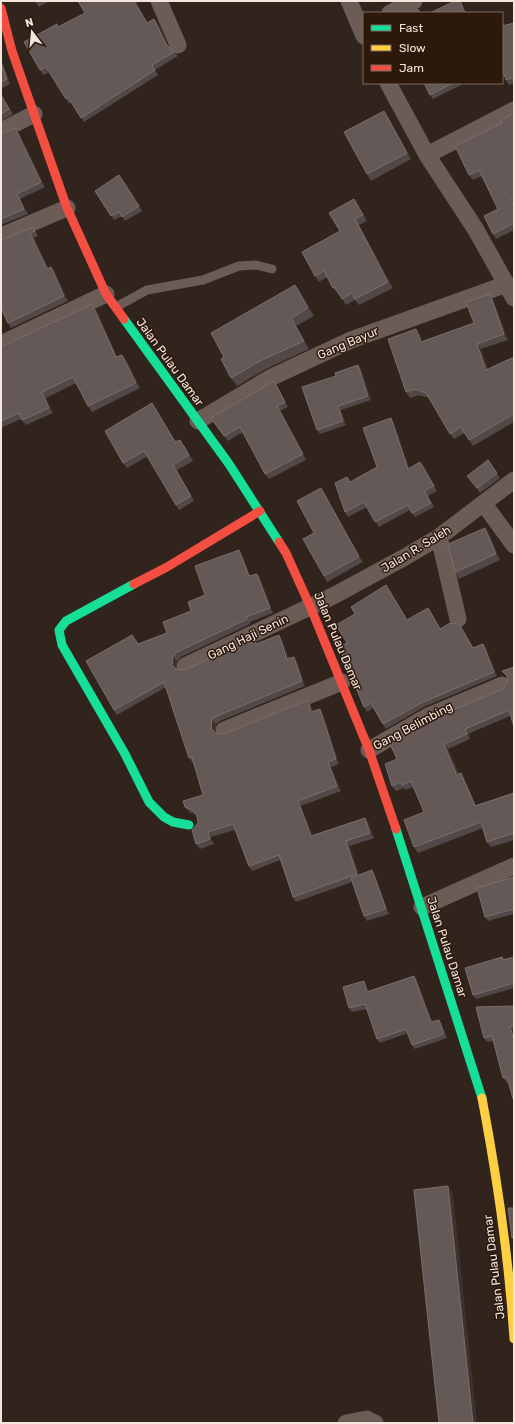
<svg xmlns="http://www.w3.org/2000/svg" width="515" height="1424" font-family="Rubik,sans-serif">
	<rect width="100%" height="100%" fill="#30241d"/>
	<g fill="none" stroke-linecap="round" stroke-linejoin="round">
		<path stroke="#6b5c56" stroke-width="9" d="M116,307L147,290L203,280L239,266L256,265L272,269"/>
		<path stroke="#6b5c56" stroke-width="17" d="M159,1L178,45
			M349,1L364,36
			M390,13L414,1
			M388,83L427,155L476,230L514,298
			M1,131L34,114
			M427,155L514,110
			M1,236L67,208
			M1,344L106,294
			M198,421L270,378L351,340L507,284
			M484,504L514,545
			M439,537L458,619
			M185,666L335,595L405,557L439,537L514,480
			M224,730L342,682
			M369,750L428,716L502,685
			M422,907L514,866
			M346,1423L367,1419L375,1423"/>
		<path stroke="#16e098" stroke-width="9" d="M124,319L229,464L279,542
			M134,584L66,621L59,630L62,645L125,754L149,802L164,817L173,822L189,825
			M396,829L482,1098"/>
		<path stroke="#ffcf43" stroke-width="9" d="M482,1098C497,1177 509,1259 514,1339"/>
		<path stroke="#f24e42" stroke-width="9" d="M1,8L12,51L67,208L106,294L124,319
			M279,542L286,553L310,606L369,750L396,829
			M134,584L167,567L260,511"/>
	</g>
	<path fill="#524847" d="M35,1H50L39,7Z
		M78,1H142L136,3L147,23H158L168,46L178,56L155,70L158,75L84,122L71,102L69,104L66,99L49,72L43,75L40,70L59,27L85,13Z
		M514,23V83L509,85L506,80Z
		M1,58L10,84L1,89Z
		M424,83H465L433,99L430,95Z
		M1,94L13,114L1,121Z
		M514,113V230L496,239L493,234L498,209L482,176L473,180L469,175L502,123Z
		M388,117L411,159L371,181L367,174Z
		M19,133L45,187L20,199L28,214L1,225V134Z
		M122,179L142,211L125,221L122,216L114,220L95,191Z
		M354,199L367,221L359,225L393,288L359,305L355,300L346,305L339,294H338L333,288L327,277L319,282L315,276L340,231Z
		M33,227L38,236L34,238L48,268L51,267L55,272L68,301L11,328L8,323L1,308Z
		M295,285L301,293L314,316L296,326L309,349L266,369L237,386L231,378L224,357Z
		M493,300L508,340L481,349L488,369L514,357V422L473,446L465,433L454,439L450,434L429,398L419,395L410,398L406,392L420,334L422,341L474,323Z
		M92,304L96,310L117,357L126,360L140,388L92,412L88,406L76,383L46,398L53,413L26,425L21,419L1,428V347Z
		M358,365L361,369L371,400L341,410L346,425L320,434L317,430L336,376Z
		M274,381L277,386L288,407L280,411L306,460L269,479L265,474L243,432L228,441L211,418Z
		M156,409L176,442L184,445L193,461L177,470L194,501L179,510L176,505L148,456L127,468L123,463Z
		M391,418L394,423L409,468L424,466L437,491L428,496L434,507L415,517L410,510L379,527L367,507L348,517L345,512L347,477L350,482L377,467Z
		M488,460L500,478L480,493L470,480Z
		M324,493L363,562L327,582L324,576L314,533Z
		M489,534L500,560L459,579L455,572Z
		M239,550L242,555L250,576L260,578L273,613L250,622V624L181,657L177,661L176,669L185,670L257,643L282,640L289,658L297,662L305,686L220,721L216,724L215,733L224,734L308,700L311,705L313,711L320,709L323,714L339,764L331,767L341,791L301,806L313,836L365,818L369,823L374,838L350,846L359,875H375L389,914L367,921L364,916L352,882L296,902L293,897L280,860L252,871L249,866L235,830L211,837L214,844L200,849L196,844L198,823L197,816V815L189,812L185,807L203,795L193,763L189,758L166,687L117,715L114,710L136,640L138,644L167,633L191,611L205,595Z
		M389,590L407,620L431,612L440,628H462L473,648L483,644L486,648L497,676L424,707L386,729L373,708L367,712L364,707L355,614Z
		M514,667L510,716L468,734L470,739L448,749L459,774L461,773L464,779L476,805L514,793V840L491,847L487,842L483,828L418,853L414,847L424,812L413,787L406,790L404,788L396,791L392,786L397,759L503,689L508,681V678L502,671Z
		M514,877V914L488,921L485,917Z
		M502,957L504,959L514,957V988L476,999L473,995Z
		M414,976L417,980L432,1022L439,1020L442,1024L447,1038L415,1049L412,1045L408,1033L380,1043L377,1039L367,1009L352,1012L349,1008L367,986L368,991Z
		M514,1006V1031H513L514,1034V1101L513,1099L508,1082L507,1083L503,1078L493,1041L487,1042L484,1038Z"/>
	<path fill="#3d3230" d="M134,1L136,3L150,28L147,23Z
		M460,1L462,3L466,13H465Z
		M154,19L158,23L169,49L166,44Z
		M1,58L10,84L7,79L1,62Z
		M384,111L388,117L411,159L407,153Z
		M15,128L19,133L45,187L41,182Z
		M17,194L20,199L28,214L24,209Z
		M354,199L358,205L367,221L363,215Z
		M355,219L359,225L393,288L388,282Z
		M30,233L34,238L50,274L47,269Z
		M51,267L55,272L68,301L64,296Z
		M295,285L301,293L314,316L308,308Z
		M490,294L493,300L508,340L504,334Z
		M92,304L96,310L120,363L116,357Z
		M291,318L296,326L309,349L304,341Z
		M416,329L420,334L424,347L421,342Z
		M477,344L481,349L490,376L486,370Z
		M122,355L126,360L140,388L136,383Z
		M358,365L361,369L371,400L368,396Z
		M42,392L46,398L53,413L49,408Z
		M152,403L156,409L179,448L175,442Z
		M338,406L341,410L346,425L343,421Z
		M391,418L394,423L411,473L408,469Z
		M420,462L424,466L437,491L434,486Z
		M173,465L177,470L194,501L191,496Z
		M321,488L324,493L363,562L359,557Z
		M485,528L489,534L500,560L496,554Z
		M239,550L242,555L252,581L249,576Z
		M257,574L260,578L273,613L270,608Z
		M279,635L282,640L291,664L287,659Z
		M483,644L486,648L497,676L494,672Z
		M173,656L177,661L176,670L172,665Z
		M294,657L297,662L305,686L302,681Z
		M308,700L311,705L315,717L311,712Z
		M320,709L323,714L339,764L336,759Z
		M212,719L216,724L215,733L211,728Z
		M444,744L448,749L461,780L457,775Z
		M328,762L331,767L341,791L337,786Z
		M461,773L464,779L478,811L475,806Z
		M298,801L301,806L315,841L311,836Z
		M365,818L369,823L374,838L370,833Z
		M208,832L211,837L214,844L210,839Z
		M346,841L350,846L361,879L357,874Z
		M372,870L375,875L389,914L386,909Z
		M414,976L417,980L434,1026L431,1022Z
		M364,981L367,986L369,996L367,992Z
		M439,1020L442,1024L447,1038L444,1034Z
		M510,1026L513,1031L514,1034V1041Z
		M448,1186L453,1194L477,1423H473Z"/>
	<path fill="#645957" stroke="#7a6f6c" d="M78,1H134L147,23L154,19L166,44L174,52L152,65L155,70L81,118L68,97L66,99L46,67L40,70L24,42L57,24L58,27L85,13Z
		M455,1H460L465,13H430Z
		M418,9L420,13H410Z
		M514,23V77L506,80L502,68V26Z
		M1,62L7,79L1,82Z
		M424,83H453L430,95Z
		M1,95L9,109L1,114Z
		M384,111L407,153L367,174L344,132Z
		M514,113V197L511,199L514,206V223L493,234L484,216L498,209L479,170L469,175L455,146L502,123L501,121Z
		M15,128L41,182L17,194L24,209L1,219V134Z
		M119,175L139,206L122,217L119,212L111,216L95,191Z
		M354,199L363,215L355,219L388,282L355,299L352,293L342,299L335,287L333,288L324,271L315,276L302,252L340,231L329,213Z
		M33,227L35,231L30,233L47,269L51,267L64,296L8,323L1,308V240Z
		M295,285L308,308L291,318L304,341L260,361L231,378L221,359L224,357L211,333Z
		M490,294L504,334L477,344L486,370L514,357V414L469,440L461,427L450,434L426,393L415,389L406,392L388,339L416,329L421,342L474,323L466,302Z
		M92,304L116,357L122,355L136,383L88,406L73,377L42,392L49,408L22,420L19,413L1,421V347Z
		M358,365L368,396L338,406L343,421L317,430L302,387L336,376L335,373Z
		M274,381L285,402L277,406L303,454L265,474L240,427L224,436L211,418Z
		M152,403L175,442L180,440L189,455L173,465L191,496L176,505L144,451L123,463L105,431Z
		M391,418L408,469L420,462L434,486L424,491L431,503L412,513L408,505L375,522L364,502L345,512L335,483L347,477L350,482L377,467L363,428Z
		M488,460L497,473L477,488L467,476Z
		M321,488L359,557L324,576L303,539L314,533L297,501Z
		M485,528L496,554L455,572L448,544Z
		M239,550L249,576L257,574L270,608L246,617L247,619L177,652L173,656L172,665L176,669L185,670L254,638L256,644L279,635L287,659L294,657L302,681L217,716L212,719L211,728L215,733L224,734L308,700L311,712L320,709L336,759L328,762L337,786L298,801L311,836L365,818L370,833L346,841L357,874L293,897L279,855L249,866L233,824L208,832L210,839L196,844L192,830L198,823L197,816L193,810L185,807L183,801L203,795L192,757L189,758L164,682L114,710L86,661L132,635L138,644L167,633L163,622L191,611L188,602L205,595L195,566Z
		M386,585L407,620L428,608L440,629L450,623L459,624L473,648L483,644L494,672L421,703L383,724L371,703L364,707L339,647L347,643L336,625L355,614L351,607Z
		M514,667V727L509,710L465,729L467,734L444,744L457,775L461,773L475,806L514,793V833L487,842L481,822L414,847L404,820L424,812L411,781L402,785L401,782L392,786L385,764L397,759L390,744L393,743L392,741L429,720L503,689L508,681L507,676L502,671Z
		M372,870L386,909L364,916L351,878Z
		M514,877V909L485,917L477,888Z
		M502,957L503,960L514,957V983L473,995L465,968Z
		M414,976L431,1022L439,1020L444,1034L412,1045L406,1029L377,1039L365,1004L349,1008L343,987L364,981L367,992Z
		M514,1006V1026H510L514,1041V1099H513L507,1077L503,1078L492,1036L484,1038L476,1007Z
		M448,1186L473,1423H439L414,1190Z
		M508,1208H514V1238H512Z"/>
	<g text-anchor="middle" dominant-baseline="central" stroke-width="3" stroke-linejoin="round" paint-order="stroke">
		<g font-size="12" fill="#f4e6dd" stroke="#2d190b">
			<text transform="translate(348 343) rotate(-23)">Gang Bayur</text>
			<text transform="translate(170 362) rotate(54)">Jalan Pulau Damar</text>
			<text transform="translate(416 549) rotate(-31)">Jalan R. Saleh</text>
			<text transform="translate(248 637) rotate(-26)">Gang Haji Senin</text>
			<text transform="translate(338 641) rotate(67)">Jalan Pulau Damar</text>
			<text transform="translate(413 726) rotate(-28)">Gang Belimbing</text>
			<text transform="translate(447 947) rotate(72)">Jalan Pulau Damar</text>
			<text transform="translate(494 1267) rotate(-97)">Jalan Pulau Damar</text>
		</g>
	</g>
	<rect width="515" height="1424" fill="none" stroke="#f4e6dd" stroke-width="4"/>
	<rect x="363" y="12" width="140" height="72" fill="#2d190b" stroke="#7d6b5f"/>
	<rect x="371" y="25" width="20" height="6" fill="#16e098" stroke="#7d6b5f"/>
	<text x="399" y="32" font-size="12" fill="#f4e6dd">Fast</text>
	<rect x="371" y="45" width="20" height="6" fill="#ffcf43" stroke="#7d6b5f"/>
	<text x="399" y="52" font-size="12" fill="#f4e6dd">Slow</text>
	<rect x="371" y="65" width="20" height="6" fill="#f24e42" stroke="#7d6b5f"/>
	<text x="399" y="72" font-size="12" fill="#f4e6dd">Jam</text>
	<g transform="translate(32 32) rotate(344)" stroke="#2d190b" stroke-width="3" paint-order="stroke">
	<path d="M0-3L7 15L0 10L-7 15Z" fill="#f4e6dd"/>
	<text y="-6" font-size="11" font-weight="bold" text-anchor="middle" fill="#f4e6dd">N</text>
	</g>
</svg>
